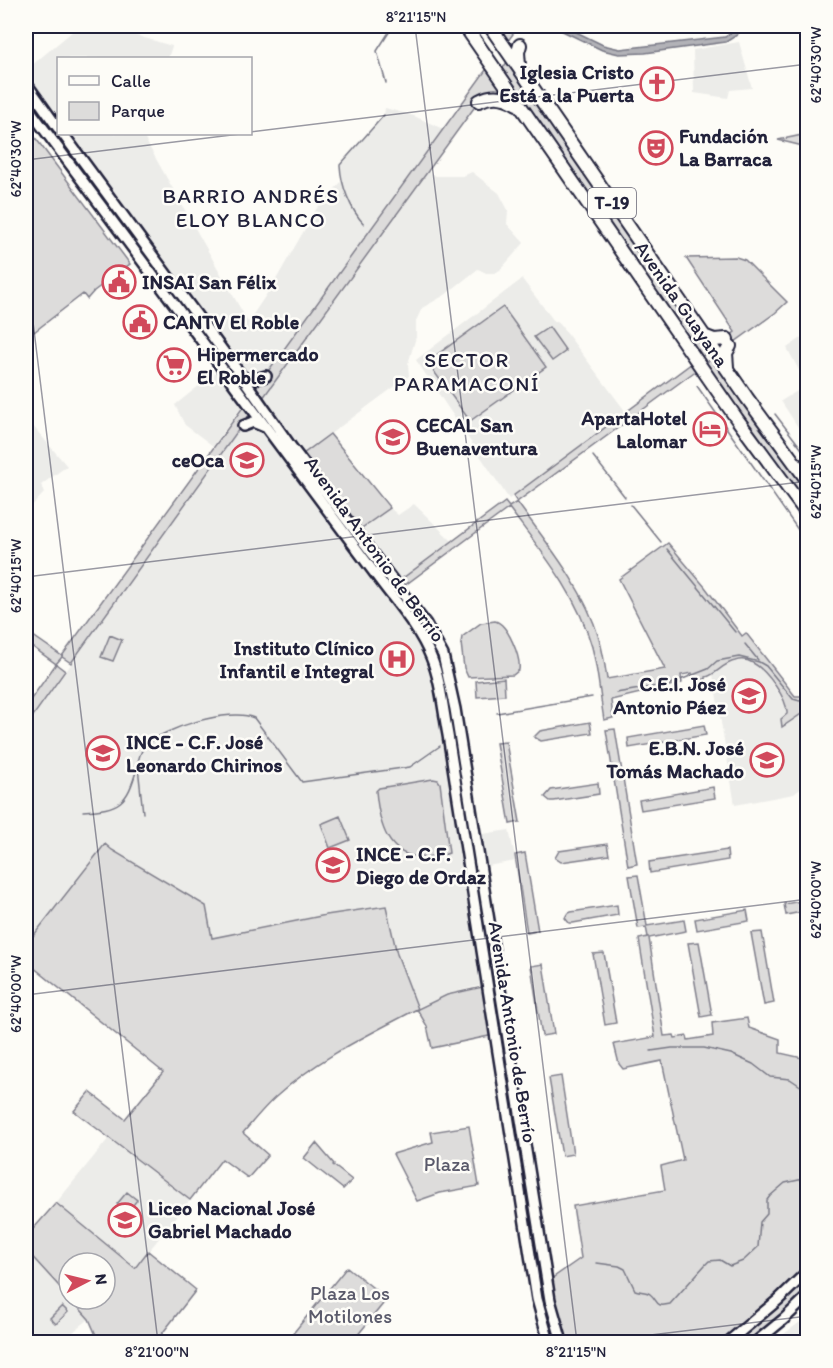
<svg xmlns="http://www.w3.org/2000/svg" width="833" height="1368" font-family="Itim,sans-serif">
	<rect width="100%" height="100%" fill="#fdfcf7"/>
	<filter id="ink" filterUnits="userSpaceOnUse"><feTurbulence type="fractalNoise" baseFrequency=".0167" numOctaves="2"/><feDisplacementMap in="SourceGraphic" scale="12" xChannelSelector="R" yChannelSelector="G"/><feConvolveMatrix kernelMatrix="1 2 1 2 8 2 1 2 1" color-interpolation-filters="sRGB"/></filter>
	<g filter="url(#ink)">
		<path fill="#ecece9" d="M79,26H104L172,46L168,58H58V128L26,83V70Z
			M739,42L752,88L730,90L728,98L694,93L693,50Z
			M385,108L414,116L443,129L266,376L248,379L63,134H142L248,322L274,283L317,208L343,180L340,168L342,162L384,115Z
			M428,171L436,176H463L472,172L499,193L508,210L507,224L524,243L500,270L495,273H486L478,269L445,295L422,308L416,321V337L408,364L409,376L299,457L260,402Z
			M522,279L554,321L559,323L626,412L509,499L416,360Z
			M807,334V441L781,401L807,385L787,348Z
			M220,369L245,402L213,446L185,425L175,405Z
			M26,418L67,466L41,485L45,492L26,512Z
			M258,424L365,560L431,657L486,984L447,994L417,1008L397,954L385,906L212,938L105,844L26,945V727L242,426Z
			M414,504L452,541L395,584L356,532L390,508L398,515Z
			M744,660L755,663L765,672L787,707L783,726L807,710V784L794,794L735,805L713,675L726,664Z
			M509,830L516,861L481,867L476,835Z
			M109,1138L190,1200L135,1268L56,1203Z
			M26,1250L89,1319L61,1342H26Z
			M807,1317V1342H773Z"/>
		<path fill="#dddcdb" stroke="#807f8b" stroke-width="1.5" fill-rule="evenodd" d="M490,26H519L504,46Z
			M511,56L713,348L735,332L686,258L736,257L745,260L787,302L775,313L717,355L807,481V515L701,367L517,502C548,545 583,586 599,638C603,651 605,665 607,679L665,669L619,579L668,543L705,587L742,636L746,633L795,696H802L807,692V698L802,703L807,710L782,727L781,719L787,714C788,699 766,670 753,663C748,660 741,659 735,661C723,663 716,675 706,677V679L694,681L692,673L681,675L682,683L611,700L613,718L604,720C600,696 598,670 592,647C577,593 541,551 509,508L400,589L440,647L548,1281L581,1258L573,1206L665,1190L661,1166L683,1160L662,1061L623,1069L619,1064L614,1044L655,1037L639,939L648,937L646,927L638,928L629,876L638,875L647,926L684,920L686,931L649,938L664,1036L674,1035L675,1038L687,1036L688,1040L713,1036L712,1023L747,1018L749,1028L780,1039V1053L807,1059V1296L756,1342H549L494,1035L432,1048L427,1026L417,1009C370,1034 317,1059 278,1095C265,1106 254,1120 243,1133L268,1155L248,1178L222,1159L190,1200L74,1111L90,1092L125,1119L163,1072L28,963L26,965V945L105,844L112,850L206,906L212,938L326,915L386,906L397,954L418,1009L447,995L487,986L434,666L391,596L399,589L395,584L505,502L509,507L517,502L513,496L696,360L512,100L479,101L260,402L253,393L246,402L26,105V83L58,128V134H63L253,392L491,63L499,74ZM713,349L717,355L701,366L697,360Z
			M807,134V147L778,140Z
			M34,136L130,264L94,291L87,299L83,294L34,332L26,322V141Z
			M503,307L546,367L470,421L427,362Z
			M549,327L566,351L552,361L534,337Z
			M246,403L252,411L71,663L62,657L56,664L65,671L26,726V706L56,664L26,642V631L62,656Z
			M330,434L390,508L356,532L299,457Z
			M495,621C508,624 521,658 519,670L513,675L468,677L464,668L461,643L462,637L481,623Z
			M110,635L122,640L113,661L101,657Z
			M504,678L505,695L477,697L476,681Z
			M590,722L592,733L541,741L534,737L540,731Z
			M704,725L706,735L629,748L628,738Z
			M615,729L637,864L628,866L606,730Z
			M506,742L520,822L510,824L496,743Z
			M433,779L438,780L440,783L449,853C443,856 434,856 427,857C387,860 379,823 376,791L379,788Z
			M598,783L599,794L554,801H550L545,797L551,790Z
			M713,787L715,798L641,810L639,800Z
			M340,816L350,840L330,848L321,824Z
			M607,844L609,855L561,862L555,858L559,851Z
			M727,850L728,860L650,873L649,862Z
			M525,853L538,931L527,933L515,855Z
			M807,900V911L786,915L784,904Z
			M617,905L618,915L573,923H569L565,918L567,914L571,912Z
			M747,910L749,921L697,930L695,919Z
			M762,932L774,1003L764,1005L751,933Z
			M699,942L712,1015L701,1017L688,943Z
			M604,953L616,1023L605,1025L593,954Z
			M543,964L554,1034L542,1036L531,966Z
			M561,1076L573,1154L562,1156L549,1078Z
			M469,1126L479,1186L440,1193L417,1201L393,1154L433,1142L431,1132Z
			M316,1143L334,1164L333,1165L352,1180L343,1189L304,1158Z
			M127,1192L137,1200L127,1213L117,1204Z
			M56,1203L135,1268L148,1251L196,1290L161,1335L158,1342H99L89,1319L71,1299H105V1263H69V1297L26,1250V1237Z
			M347,1267L387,1299L352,1342H286Z
			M62,1306L68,1312L56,1324L50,1318Z"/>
		<path fill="#b2b2b7" stroke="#787885" stroke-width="1.5" d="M552,26H564L603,45L620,49L725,37L741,26H745L737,35L726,42L645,53L619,54L602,50Z"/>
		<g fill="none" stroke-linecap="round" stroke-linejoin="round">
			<path stroke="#787885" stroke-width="1.5" d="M386,83L377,51L393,26
				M364,224C350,209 341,185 340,165L384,115
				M697,386L808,544
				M775,414L808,457
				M593,456L625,497
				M631,505L661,542
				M667,549L735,632
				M745,644L758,660
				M616,693L670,684L708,669L717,661L739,657L759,662L766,666L793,699L800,701L808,695
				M497,713L592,697
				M138,767L143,813
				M83,811C120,809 127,804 137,768C138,760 140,752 145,746C163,728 231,707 254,718L302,782L410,767L440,746
				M651,1051L672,1048H704L731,1054L753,1064L770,1077L790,1079L808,1091
				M597,1263L619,1266L625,1269L635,1290C639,1292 646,1291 650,1294C659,1301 654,1308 670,1304L705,1265L709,1261L720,1260L730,1266L743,1261L758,1247L760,1222L767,1214V1200L770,1196L785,1183L808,1178"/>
			<g stroke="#22223b" stroke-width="14">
				<path id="secondary" d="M26,83L58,128
					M26,105L376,575C395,601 419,627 431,657C441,681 443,709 448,735L537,1299L549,1342
					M63,134L240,374L292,448L426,624L443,655L455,709L550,1300L562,1342
					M242,377L252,380L266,376
					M243,426L253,422L265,427
					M728,1342L778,1300L808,1271
					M756,1342L784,1319L808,1296"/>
			</g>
			<g stroke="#22223b" stroke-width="16">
				<path id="highway" d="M465,26L737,419L808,515
					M490,26L747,398L808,481
					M519,66L518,52L520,45
					M479,101C492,94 505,96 517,104
					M704,336L714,340L727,339
					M727,367L726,353L730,346"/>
			</g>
			<use href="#secondary" stroke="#fdfcf7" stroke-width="9"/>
			<use href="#highway" stroke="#fdfcf7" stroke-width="12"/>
		</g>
	</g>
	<path fill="none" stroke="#22223b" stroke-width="1.5" stroke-opacity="0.45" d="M415,26L577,1342M250,132L808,64M26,160L240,134M26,265L158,1342M26,577L808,481M26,995L808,899M593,1342L808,1316"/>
	<defs>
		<g id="church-ring" transform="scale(1.725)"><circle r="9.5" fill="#fdfcf7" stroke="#d1495b" stroke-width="1.5"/><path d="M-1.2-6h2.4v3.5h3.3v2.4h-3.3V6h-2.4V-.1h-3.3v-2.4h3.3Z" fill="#d1495b"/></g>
		<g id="theatre-ring" transform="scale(1.725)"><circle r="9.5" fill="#fdfcf7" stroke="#d1495b" stroke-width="1.5"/><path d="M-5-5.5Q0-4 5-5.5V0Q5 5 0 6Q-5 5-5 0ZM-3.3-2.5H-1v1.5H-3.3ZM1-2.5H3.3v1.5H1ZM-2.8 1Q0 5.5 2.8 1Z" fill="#d1495b"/></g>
		<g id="civic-ring" transform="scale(1.725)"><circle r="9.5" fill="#fdfcf7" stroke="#d1495b" stroke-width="1.5"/><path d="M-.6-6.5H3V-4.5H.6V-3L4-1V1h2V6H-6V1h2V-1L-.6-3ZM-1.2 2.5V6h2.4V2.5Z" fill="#d1495b"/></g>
		<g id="supermarket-ring" transform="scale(1.725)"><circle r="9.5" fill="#fdfcf7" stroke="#d1495b" stroke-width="1.5"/><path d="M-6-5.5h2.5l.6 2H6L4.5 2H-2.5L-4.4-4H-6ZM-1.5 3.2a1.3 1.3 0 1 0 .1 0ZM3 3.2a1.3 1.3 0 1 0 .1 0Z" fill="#d1495b"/></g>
		<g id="hotel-ring" transform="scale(1.725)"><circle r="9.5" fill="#fdfcf7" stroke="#d1495b" stroke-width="1.5"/><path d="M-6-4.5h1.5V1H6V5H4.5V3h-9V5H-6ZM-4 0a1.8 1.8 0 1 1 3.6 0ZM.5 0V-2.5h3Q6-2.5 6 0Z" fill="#d1495b"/></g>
		<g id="university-ring" transform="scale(1.725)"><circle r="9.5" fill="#fdfcf7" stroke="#d1495b" stroke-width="1.5"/><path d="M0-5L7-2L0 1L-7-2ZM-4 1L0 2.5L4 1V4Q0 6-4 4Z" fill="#d1495b"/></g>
		<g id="hospital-ring" transform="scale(1.725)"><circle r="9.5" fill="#fdfcf7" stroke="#d1495b" stroke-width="1.5"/><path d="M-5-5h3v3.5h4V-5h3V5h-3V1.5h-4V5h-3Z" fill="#d1495b"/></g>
		<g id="school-ring" transform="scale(1.725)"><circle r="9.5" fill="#fdfcf7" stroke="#d1495b" stroke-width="1.5"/><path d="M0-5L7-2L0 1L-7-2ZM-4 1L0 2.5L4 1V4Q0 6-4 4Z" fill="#d1495b"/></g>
	</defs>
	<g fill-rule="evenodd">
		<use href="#church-ring" x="657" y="84"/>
		<use href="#theatre-ring" x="656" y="148"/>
		<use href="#civic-ring" x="119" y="282"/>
		<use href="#civic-ring" x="140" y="322"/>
		<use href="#supermarket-ring" x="174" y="365"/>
		<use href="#hotel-ring" x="710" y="429"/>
		<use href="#university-ring" x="393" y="437"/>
		<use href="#university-ring" x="247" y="460"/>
		<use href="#hospital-ring" x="397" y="659"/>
		<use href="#school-ring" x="749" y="696"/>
		<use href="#university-ring" x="103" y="753"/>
		<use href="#school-ring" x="767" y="760"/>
		<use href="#university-ring" x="333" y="865"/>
		<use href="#school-ring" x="125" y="1220"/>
	</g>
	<g text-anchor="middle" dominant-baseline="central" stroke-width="5" stroke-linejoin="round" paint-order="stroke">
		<rect fill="#fdfcf7" stroke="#646373" stroke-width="1.5" x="588" y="188" width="48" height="30" rx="4.5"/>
		<g font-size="18" font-weight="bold" fill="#22223b">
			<text x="612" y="203">T-19</text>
		</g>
		<g font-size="20" font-weight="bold" fill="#22223b" stroke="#fdfcf7" text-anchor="start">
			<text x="634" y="72" text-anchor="end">Iglesia Cristo<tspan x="634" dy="23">Está a la Puerta</tspan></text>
			<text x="679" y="136">Fundación<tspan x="679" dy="23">La Barraca</tspan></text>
			<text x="142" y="282">INSAI San Félix</text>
			<text x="163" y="322">CANTV El Roble</text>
			<text x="197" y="354">Hipermercado<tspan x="197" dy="23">El Roble</tspan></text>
			<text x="687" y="418" text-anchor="end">ApartaHotel<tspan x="687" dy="23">Lalomar</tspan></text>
			<text x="416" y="425">CECAL San<tspan x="416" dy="23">Buenaventura</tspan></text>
			<text x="224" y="460" text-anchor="end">ceOca</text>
			<text x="374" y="648" text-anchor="end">Instituto Clínico<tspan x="374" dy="23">Infantil e Integral</tspan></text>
			<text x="726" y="684" text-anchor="end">C.E.I. José<tspan x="726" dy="23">Antonio Páez</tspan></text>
			<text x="126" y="742">INCE - C.F. José<tspan x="126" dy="23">Leonardo Chirinos</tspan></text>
			<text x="744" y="748" text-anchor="end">E.B.N. José<tspan x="744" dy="23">Tomás Machado</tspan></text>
			<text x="356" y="854">INCE - C.F.<tspan x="356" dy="23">Diego de Ordaz</tspan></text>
			<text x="148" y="1208">Liceo Nacional José<tspan x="148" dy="23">Gabriel Machado</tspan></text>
		</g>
		<g font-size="20" fill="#22223b" stroke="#fdfcf7">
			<text transform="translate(682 304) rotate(55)">Avenida Guayana</text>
			<text transform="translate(375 549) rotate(54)">Avenida Antonio de Berrío</text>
			<text transform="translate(513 1032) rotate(81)">Avenida Antonio de Berrío</text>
		</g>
		<g font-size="20" fill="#5a5a6b" stroke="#fdfcf7">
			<text x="447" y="1164">Plaza</text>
			<text x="350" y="1293">Plaza Los<tspan x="350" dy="23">Motilones</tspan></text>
		</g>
		<g font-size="21" letter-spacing="1.5" fill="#22223b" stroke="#fdfcf7">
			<text x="251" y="195">BARRIO ANDRÉS<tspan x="251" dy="24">ELOY BLANCO</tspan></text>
			<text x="467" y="359">SECTOR<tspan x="467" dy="24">PARAMACONÍ</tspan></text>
		</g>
	</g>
	<rect width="833" height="1368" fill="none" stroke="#fdfcf7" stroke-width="66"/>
	<rect x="57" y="57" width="195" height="78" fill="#fdfcf7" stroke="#a5a5ac" stroke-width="1.5"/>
	<rect x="69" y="76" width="30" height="9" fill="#fdfcf7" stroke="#a5a5ac" stroke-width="1.5"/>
	<text x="111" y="87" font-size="18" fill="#22223b">Calle</text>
	<rect x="69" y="102" width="30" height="18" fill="#dddcdb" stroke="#a5a5ac" stroke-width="1.5"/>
	<text x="111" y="117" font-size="18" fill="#22223b">Parque</text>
	<g transform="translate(87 1281) rotate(83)"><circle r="28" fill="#fdfcf7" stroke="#a5a5ac" stroke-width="1.5"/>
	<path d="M0-4.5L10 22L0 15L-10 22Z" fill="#d1495b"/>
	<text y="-9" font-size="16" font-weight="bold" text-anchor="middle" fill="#22223b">N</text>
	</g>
	<rect x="33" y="33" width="767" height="1302" fill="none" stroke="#22223b" stroke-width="2"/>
	<g font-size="15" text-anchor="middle" fill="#22223b">
		<text x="416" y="22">8°21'15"N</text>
		<text transform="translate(816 65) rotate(-90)" y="5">62°40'30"W</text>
		<text transform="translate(16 159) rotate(-90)" y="5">62°40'30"W</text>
		<text transform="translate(816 482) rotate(-90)" y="5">62°40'15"W</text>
		<text transform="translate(16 576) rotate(-90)" y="5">62°40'15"W</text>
		<text transform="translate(816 900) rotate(-90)" y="5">62°40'00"W</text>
		<text transform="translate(16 994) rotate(-90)" y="5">62°40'00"W</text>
		<text x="157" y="1357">8°21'00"N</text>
		<text x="576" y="1357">8°21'15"N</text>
	</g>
</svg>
